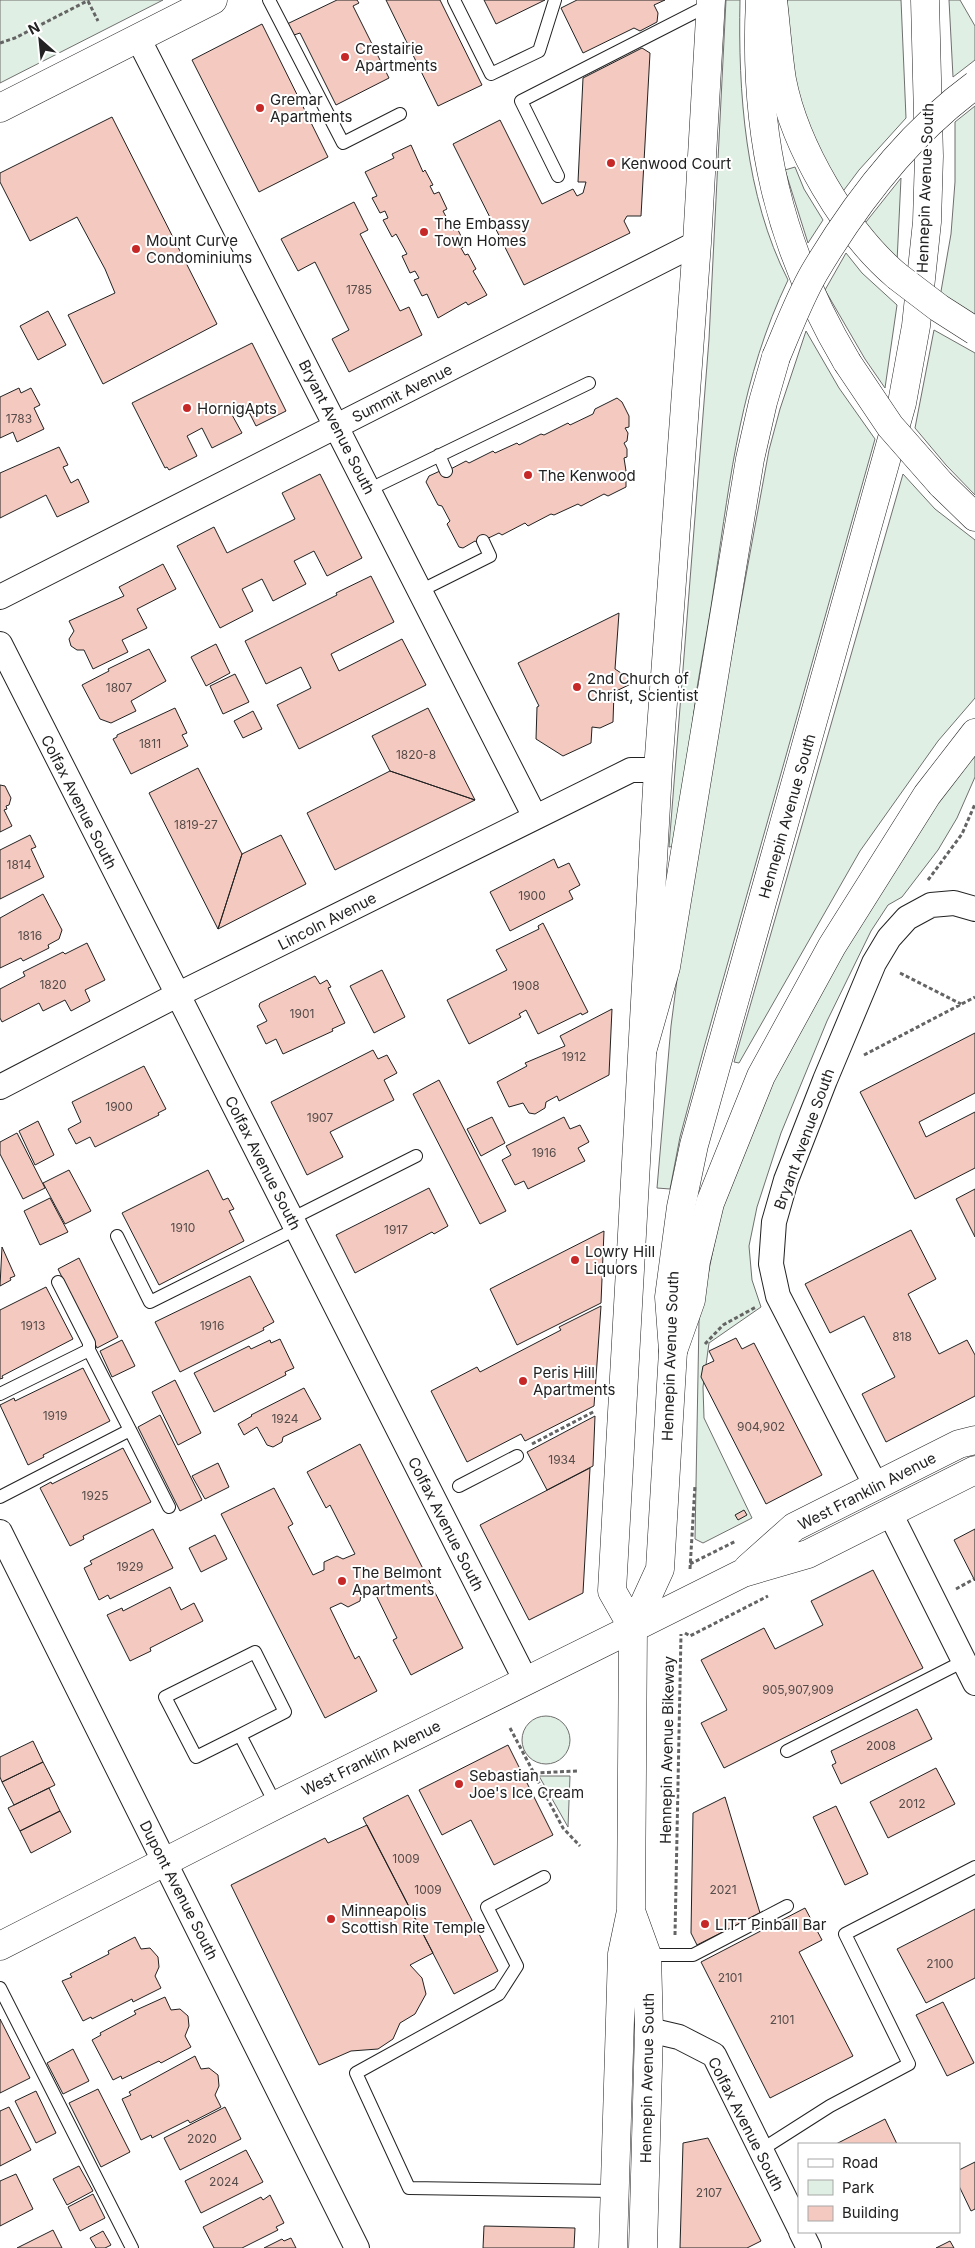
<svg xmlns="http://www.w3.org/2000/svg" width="975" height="2248" font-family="Inter,sans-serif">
	<rect width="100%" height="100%" fill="#fff"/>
	<path fill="#e0efe3" stroke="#6f6f6f" d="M0,0H163L0,83Z
		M726,0H740C738,92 745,196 788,280C741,378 731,474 715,580C710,616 703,652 697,688C690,741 684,793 676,846L669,847L709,339Z
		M787,0H901L906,118L859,170L841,194L826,174L793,83Z
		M949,0H960L975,26V60L953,77Z
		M975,106V318L940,297L951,234L955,182V122Z
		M795,167L804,189L823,220L808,243L785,170Z
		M901,178L897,262L862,227Z
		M846,253L862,273L897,305L885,388L865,359L825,290Z
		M934,330L975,353V495L946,465L915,428Z
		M806,331L839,388L875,439L703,1051L680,1137L670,1189L657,1188L671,1026L681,949L717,733L769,450L780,409Z
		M903,474L935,509L975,540V698L938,741L860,851L739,1063L734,1062Z
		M975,752V777L957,818L938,850L902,897L888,905L871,931L827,1021L781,1133L757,1207L749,1246L752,1280L761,1307L709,1343L703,1387L704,1418L752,1518L703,1543L695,1539L699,1320L724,1195L748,1129L839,954L908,843Z
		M522 1740a24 24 0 1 1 48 0a24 24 0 1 1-48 0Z
		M539,1776H570L568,1827Z"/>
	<path fill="#f3c9c0" stroke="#222" d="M337,0H357L359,3L353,6L389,78L336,105L300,33L294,35L287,24Z
		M386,0H440L482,85L438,106Z
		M484,0H545L496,24Z
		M577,0H665L654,5L658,13L657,22L640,31L634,28L583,53L561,8Z
		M262,24L328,157L259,192L192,60Z
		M642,48L650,53L641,216H627L624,221L630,233L524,285L453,144L500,120L542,204L573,189L577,196L583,193L586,182H578L583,78Z
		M112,117L217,324L103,384L68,315L115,293L105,269L77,217L30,241L0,182V173Z
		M411,145L423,172L425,170L433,185L430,186L434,194L439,192L447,209L443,211L453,230L457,228L466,246L461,248L465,255L468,254L476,269L473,271L487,295L468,305L466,302L438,318L427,294L422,296L414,280L419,278L415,271L410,273L402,256L407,254L396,234L392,237L383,220L388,218L385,211L380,213L372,198L377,196L365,172L394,158L392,154Z
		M354,202L368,230L360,234L400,311L409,307L422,335L349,372L332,339L349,330L315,262L298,271L281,239Z
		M48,311L66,345L38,360L20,326Z
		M252,343L286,411L256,426L246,406L231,413L242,433L212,448L202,428L187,436L197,456L169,470L167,467L165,468L132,403Z
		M19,388L21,393L31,388L40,405L34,408L44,429L17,442L13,432L0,438V397Z
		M617,398L622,402L629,416V427L625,428L628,433L627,441L624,443L627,449V457L624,458L626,471L622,473L626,478V487L608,496L604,494L581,506L578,504L554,515L551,514L528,526L525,523L502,535L499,533L478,543L475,541L463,548L459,547L447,524L450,521L442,506L438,505L426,482L429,476L440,471L443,473L466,461L469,463L493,451L495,453L517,443L519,445L541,434L544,435L568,423L570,425L593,414L595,409Z
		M59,447L68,465L63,467L71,483L78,479L89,502L57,517L46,495L0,518V473Z
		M320,474L362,558L327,576L314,551L294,561L306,584L273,601L262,579L242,589L253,611L220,628L177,546L214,527L227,553L295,519L282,493Z
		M163,564L176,589L137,609L147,628L122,640L128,652L93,669L84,650H77L71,646L69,639L74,631L69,621L124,596L119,587Z
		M371,576L394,622L331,654L339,671L402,639L426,685L299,749L277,705L311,688L301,667L266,684L245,641L337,595L336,593Z
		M619,613L615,669L633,681V683L614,692L613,722L600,728L592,727L591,743L563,756L536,739L537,707L539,706L518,663Z
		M216,644L230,673L206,686L191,657Z
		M149,649L166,681L131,701L136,711L111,723L100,719L82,685L109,671L108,669Z
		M235,674L249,702L223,714L210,686Z
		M175,708L187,733L182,735L188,746L131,774L113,739L117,737V735Z
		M428,708L475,800L390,771L372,736Z
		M253,711L262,729L243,738L234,721Z
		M198,768L242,854L218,929L149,793Z
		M390,771L475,800L335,870L307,813Z
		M0,785L5,786L11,798L9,805L6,806L7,809L4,810L12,826L0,832Z
		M30,835L36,847L31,849L44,877L0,899V850Z
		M281,835L306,884L218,929L242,854Z
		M554,859L558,868L569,863L580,885L569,891L573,899L510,931L490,892Z
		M43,894L62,930L59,939L48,945L49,948L23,961L21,958L0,968V918Z
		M543,923L588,1012L582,1015L581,1013L538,1034L526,1010L519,1014L521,1017L469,1044L447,1000L507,970L496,950L539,929L538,926Z
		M87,943L105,980L85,990L90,1001L71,1011L65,1000L43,1011L39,1003L2,1022L0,1018V989L25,976L23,972L63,952L65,954Z
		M382,970L405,1017L374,1033L350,986Z
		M315,976L320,984L327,980L331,987L328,988L345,1023L332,1029L333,1031L283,1054L276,1039L266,1044L257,1026L267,1021L259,1006L260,1003Z
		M612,1009L609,1075L559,1101L557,1096L546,1102L545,1108L535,1114L529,1113L523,1103L509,1107L497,1082L527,1066L525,1063L565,1046L560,1036Z
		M975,1033V1093L919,1122L926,1137L975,1112V1168L915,1199L860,1092Z
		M373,1050L378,1059L387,1055L397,1073L384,1080L394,1100L330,1132L343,1157L307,1175L271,1102Z
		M144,1066L166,1109L158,1113L159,1115L95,1147L90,1137L76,1144L68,1129L81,1122L72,1102Z
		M439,1080L506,1211L480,1224L413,1094Z
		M492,1117L505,1143L481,1156L467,1129Z
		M564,1117L570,1129L580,1125L589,1142L578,1148L585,1161L528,1189L524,1181L515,1185L502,1160L511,1155L506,1146Z
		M38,1121L54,1155L35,1165L19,1131Z
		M17,1133L45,1188L23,1199L0,1154V1142Z
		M69,1170L91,1211L65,1224L43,1183Z
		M208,1170L223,1200L228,1198L234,1209L229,1211L244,1241L159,1285L122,1213Z
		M429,1188L448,1226L434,1234L432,1232L355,1273L336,1235Z
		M975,1189V1237L956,1199Z
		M50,1198L68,1232L40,1245L24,1211Z
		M911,1230L936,1279L908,1294L939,1354L967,1340L975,1355V1396L886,1442L862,1394L895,1377L864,1316L830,1333L805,1284Z
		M604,1231L601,1303L517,1345L490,1289Z
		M2,1247L15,1276L10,1278L11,1280L0,1286Z
		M79,1258L118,1337L97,1348L58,1269Z
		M250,1276L274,1322L263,1328L264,1330L180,1372L155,1322Z
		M46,1287L73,1339L2,1376L3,1378L0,1379V1310Z
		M601,1306L594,1406L525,1441L521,1434L467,1462L431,1391L477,1367L480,1372L561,1330L559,1327Z
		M736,1338L742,1349L754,1343L822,1475L766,1504L701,1377L703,1366L714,1361L709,1351Z
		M280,1339L294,1368L285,1372L286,1375L214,1412L194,1373L249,1346L251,1349L270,1340L271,1343Z
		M122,1340L135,1366L112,1377L100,1351Z
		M83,1368L110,1421L43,1455L44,1457L28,1465L0,1405L14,1398L15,1401Z
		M175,1380L201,1433L178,1445L152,1392Z
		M304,1388L321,1419L283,1437L282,1442L273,1447L267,1445L257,1427L244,1435L238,1424L252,1416L251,1415Z
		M160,1415L202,1500L180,1511L138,1427Z
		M595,1416L593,1466L547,1490L527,1452Z
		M360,1444L463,1648L411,1675L393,1640L397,1638L372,1587L361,1593L360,1601L348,1607L341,1603L330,1608L355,1659L359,1656L377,1691L325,1718L221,1514L274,1488L293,1524L288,1527L313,1575L324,1570V1562L337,1556L343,1559L355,1554L330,1505L326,1508L307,1472Z
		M123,1448L151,1502L83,1536L84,1539L70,1546L40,1488L51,1482L52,1484Z
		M218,1463L229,1487L205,1499L192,1476Z
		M590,1468L583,1593L529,1620L480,1525Z
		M744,1510L747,1515L738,1520L735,1515Z
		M153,1529L173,1568L110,1599L108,1595L99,1600L84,1568L92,1564L90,1561Z
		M975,1529V1581L954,1540Z
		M215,1535L227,1559L201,1572L189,1548Z
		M873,1570L923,1668L724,1768L701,1723L727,1710L701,1660L764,1628L775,1649L823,1625L811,1601Z
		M170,1587L181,1610L194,1603L203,1621L150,1648L151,1651L130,1661L107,1615L122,1608L123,1611Z
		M917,1709L932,1739L841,1784L832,1765L836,1763L831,1751Z
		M33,1741L43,1762L2,1782L0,1777V1757Z
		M508,1745L553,1835L494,1865L471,1820L442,1835L419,1790Z
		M43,1762L55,1785L14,1805L2,1782Z
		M936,1768L955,1804L888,1838L870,1802Z
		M49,1788L60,1811L20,1831L8,1808Z
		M408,1795L498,1971L454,1994L363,1818Z
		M725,1797L760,1913L697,1945L691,1933L693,1813Z
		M836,1806L868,1874L845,1885L813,1817Z
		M60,1811L71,1832L31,1853L20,1831Z
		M367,1825L433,1953L410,1965L422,1978L426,1994L415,2014L400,2023L393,2039L378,2049L351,2051L319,2065L231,1885L325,1838L328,1843Z
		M805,1908L822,1940L799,1952L853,2056L770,2098L701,1962Z
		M975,1909V1978L926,2003L897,1949Z
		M135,1937L141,1949L150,1948L158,1957L159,1967L155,1976L161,1988L133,2002L132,1999L92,2019L91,2017L83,2021L62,1981L72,1977L70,1974L109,1954L108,1951Z
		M165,1997L171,2010L180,2009L188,2016L189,2026L185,2036L191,2047L161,2063L159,2061L122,2079L121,2076L113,2080L92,2040L101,2035L100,2033L136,2014L134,2011Z
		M943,2002L974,2063L947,2076L916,2015Z
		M0,2019L30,2078L0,2093Z
		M73,2049L89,2081L63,2094L47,2063Z
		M195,2056L201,2069L209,2068L218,2075L219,2086L215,2095L221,2107L190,2123L188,2120L152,2138L151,2135L141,2140L122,2099L131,2095L129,2092Z
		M98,2089L130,2152L101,2167L69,2103Z
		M36,2091L56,2133L36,2143L15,2101Z
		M9,2107L31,2150L0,2166V2111Z
		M225,2107L241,2139L180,2170L164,2138Z
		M885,2119L897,2144H836Z
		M708,2138L761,2241L747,2248H680L683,2143Z
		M246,2150L263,2182L201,2213L185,2181Z
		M975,2162V2209L971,2211L959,2186V2170Z
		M79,2166L93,2191L67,2205L53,2179Z
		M16,2174L33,2209L0,2226V2181Z
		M93,2194L105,2218L80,2231L68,2207Z
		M270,2195L284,2223L276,2227L278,2230L242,2248H214L203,2227L261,2197L263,2200Z
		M484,2226L575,2228L574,2248H483Z
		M53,2230L62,2248H17Z
		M103,2231L111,2245L105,2248H96L90,2238Z
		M291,2238L296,2248H264L282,2239L284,2241Z
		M950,2241L954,2248H936Z"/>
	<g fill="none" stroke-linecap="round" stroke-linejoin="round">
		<g stroke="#222" stroke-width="14">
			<path id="service" d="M269,0L343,143L400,114
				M454,0L491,74L539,51L555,0
				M558,176L521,101L711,4
				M439,455L446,471
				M368,490L589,383
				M420,591L490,556L483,541
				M291,1219L416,1156
				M117,1236L150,1302L296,1229
				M58,1282L89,1343V1350
				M0,1394L89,1350L130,1430L0,1497
				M130,1430L169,1507
				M459,1486L517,1456
				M240,1735L196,1757L165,1697L255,1652L285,1712L240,1735L276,1805
				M787,1751L964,1661
				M544,1877L487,1907L517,1966L499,1994L356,2073L409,2188L614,2191
				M647,1955H693L787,1906
				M0,1988L132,2248
				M761,2150L830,2106L909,2064L845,1934L975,1867"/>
		</g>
		<g stroke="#222" stroke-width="26">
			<path id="minor" d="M138,38L535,817
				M0,597L697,243
				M0,644L526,1681
				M0,1087L177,995L631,770H658
				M876,1486L778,1296L771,1264L774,1222L786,1180L825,1080L874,963L889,938L907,918L931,905L954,903L975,909
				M890,1513L975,1683
				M0,1532L357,2248
				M649,2030L679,2037L714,2055L799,2227
				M801,2232L809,2248"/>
		</g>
		<g stroke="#222" stroke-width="29">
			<path id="tertiary" d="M0,108L213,0
				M0,1946L276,1805L633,1628"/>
		</g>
		<g stroke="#222" stroke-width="29">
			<path id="secondary" d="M748,1568L794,1527L959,1444L975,1440
				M633,1628L743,1573L808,1554L975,1470"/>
		</g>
		<g stroke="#222" stroke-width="29">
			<path id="primary" d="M760,0C753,134 778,246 847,362
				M941,484L975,517
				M633,1628L612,1591L658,770L697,243L711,0
				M631,1911L647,1955L649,2030L643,2248
				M613,2248L622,1954L631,1911L633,1628L660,1569L673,1351L669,1297L681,1207L694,1145L902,403L916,326L927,222L929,156L925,0"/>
		</g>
		<g stroke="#222" stroke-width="29">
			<path id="motorway" d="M773,0C776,26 778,54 782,80C795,147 845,232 897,276
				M643,1048L666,967L750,459L763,402L776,357
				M673,1351L691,1300L696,1261L710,1203L761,1076L832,946L927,795L975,733"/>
		</g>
		<path stroke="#646464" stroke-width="3" stroke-dasharray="4 2.5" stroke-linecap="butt" d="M88,1L98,21
			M0,43L15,38L89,0
			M928,880L962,834L975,804
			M900,973L961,1004
			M864,1055L975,997
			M705,1344L723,1325L756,1307
			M532,1444L595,1411
			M690,1564L736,1541
			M690,1569L695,1485
			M956,1589L974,1579
			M685,1633L690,1636L768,1596
			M510,1728L563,1828L580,1846
			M534,1773L577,1771
			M675,1935L681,1634"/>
		<use href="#service" stroke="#fff" stroke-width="12"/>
		<use href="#minor" stroke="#fff" stroke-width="24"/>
		<use href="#tertiary" stroke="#fff" stroke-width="28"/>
		<use href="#secondary" stroke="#fff" stroke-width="28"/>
		<use href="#primary" stroke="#fff" stroke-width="28"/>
		<use href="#motorway" stroke="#fff" stroke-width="28"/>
		<g stroke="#222" stroke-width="29" stroke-linecap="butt">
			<path id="primary-bridge" d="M847,362L890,426L941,484"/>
		</g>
		<g stroke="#222" stroke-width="29" stroke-linecap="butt">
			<path id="motorway-bridge" d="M897,276L939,308L975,331
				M776,357C788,329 799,299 814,273C856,202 908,134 975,85"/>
		</g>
		<use href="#primary-bridge" stroke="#fff" stroke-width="28"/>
		<use href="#motorway-bridge" stroke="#fff" stroke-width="28"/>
	</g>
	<g fill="#c62828" stroke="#fff" stroke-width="2">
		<circle cx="345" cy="57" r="5"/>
		<circle cx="260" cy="108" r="5"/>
		<circle cx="611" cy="163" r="5"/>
		<circle cx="424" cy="232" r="5"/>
		<circle cx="136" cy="249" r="5"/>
		<circle cx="187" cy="408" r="5"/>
		<circle cx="528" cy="475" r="5"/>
		<circle cx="577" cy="687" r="5"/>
		<circle cx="575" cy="1260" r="5"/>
		<circle cx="523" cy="1381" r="5"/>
		<circle cx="342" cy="1581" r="5"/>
		<circle cx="459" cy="1784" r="5"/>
		<circle cx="331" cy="1919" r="5"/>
		<circle cx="705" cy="1924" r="5"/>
	</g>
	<g text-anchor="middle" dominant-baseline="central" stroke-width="4" stroke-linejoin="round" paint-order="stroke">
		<g font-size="12" fill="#564c4a">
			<text x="359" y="289">1785</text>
			<text x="19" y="418">1783</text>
			<text x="119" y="687">1807</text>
			<text x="150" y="743">1811</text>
			<text x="416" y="754">1820-8</text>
			<text x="196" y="824">1819-27</text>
			<text x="19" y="864">1814</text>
			<text x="532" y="895">1900</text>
			<text x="30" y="935">1816</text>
			<text x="53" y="984">1820</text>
			<text x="526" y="985">1908</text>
			<text x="302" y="1013">1901</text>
			<text x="574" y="1056">1912</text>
			<text x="119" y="1106">1900</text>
			<text x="320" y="1117">1907</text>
			<text x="544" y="1152">1916</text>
			<text x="183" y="1227">1910</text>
			<text x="396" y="1229">1917</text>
			<text x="33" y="1325">1913</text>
			<text x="212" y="1325">1916</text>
			<text x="902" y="1336">818</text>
			<text x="55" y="1415">1919</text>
			<text x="285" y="1418">1924</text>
			<text x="761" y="1426">904,902</text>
			<text x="562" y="1459">1934</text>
			<text x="95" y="1495">1925</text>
			<text x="130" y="1566">1929</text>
			<text x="798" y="1689">905,907,909</text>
			<text x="881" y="1745">2008</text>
			<text x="912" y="1803">2012</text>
			<text x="406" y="1858">1009</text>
			<text x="428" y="1889">1009</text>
			<text x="723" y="1889">2021</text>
			<text x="940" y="1963">2100</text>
			<text x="730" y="1977">2101</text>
			<text x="782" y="2019">2101</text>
			<text x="202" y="2138">2020</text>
			<text x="224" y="2181">2024</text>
			<text x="709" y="2192">2107</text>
		</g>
		<g font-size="15" fill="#222" stroke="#fff" text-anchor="start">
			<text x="355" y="48">Crestairie<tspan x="355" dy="17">Apartments</tspan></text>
			<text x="270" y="99">Gremar<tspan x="270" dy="17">Apartments</tspan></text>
			<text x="621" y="163">Kenwood Court</text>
			<text x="434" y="223">The Embassy<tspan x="434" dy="17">Town Homes</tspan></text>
			<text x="146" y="240">Mount Curve<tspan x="146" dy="17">Condominiums</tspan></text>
			<text x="197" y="408">HornigApts</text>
			<text x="538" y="475">The Kenwood</text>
			<text x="587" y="678">2nd Church of<tspan x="587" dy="17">Christ, Scientist</tspan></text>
			<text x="585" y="1251">Lowry Hill<tspan x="585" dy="17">Liquors</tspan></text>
			<text x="533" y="1372">Peris Hill<tspan x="533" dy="17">Apartments</tspan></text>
			<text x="352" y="1572">The Belmont<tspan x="352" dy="17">Apartments</tspan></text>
			<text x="469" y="1775">Sebastian<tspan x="469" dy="17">Joe's Ice Cream</tspan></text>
			<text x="341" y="1910">Minneapolis<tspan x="341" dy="17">Scottish Rite Temple</tspan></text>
			<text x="715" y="1924">LITT Pinball Bar</text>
		</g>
		<g font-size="15" fill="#222" stroke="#fff">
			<text transform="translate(925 188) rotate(-88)">Hennepin Avenue South</text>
			<text transform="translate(402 393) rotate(-27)">Summit Avenue</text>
			<text transform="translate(337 427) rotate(63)">Bryant Avenue South</text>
			<text transform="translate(79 802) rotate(63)">Colfax Avenue South</text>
			<text transform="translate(787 816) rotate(-74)">Hennepin Avenue South</text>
			<text transform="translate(327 921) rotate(-27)">Lincoln Avenue</text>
			<text transform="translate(804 1139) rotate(-70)">Bryant Avenue South</text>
			<text transform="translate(263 1163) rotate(63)">Colfax Avenue South</text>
			<text transform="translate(670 1356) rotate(-88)">Hennepin Avenue South</text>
			<text transform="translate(867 1491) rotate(-27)">West Franklin Avenue</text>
			<text transform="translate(446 1524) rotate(63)">Colfax Avenue South</text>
			<text transform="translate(667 1750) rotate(-89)">Hennepin Avenue Bikeway</text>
			<text transform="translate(371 1758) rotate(-26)">West Franklin Avenue</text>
			<text transform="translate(179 1890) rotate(63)">Dupont Avenue South</text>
			<text transform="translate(647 2078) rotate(-89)">Hennepin Avenue South</text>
			<text transform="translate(746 2124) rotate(63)">Colfax Avenue South</text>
		</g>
	</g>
	<rect x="798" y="2143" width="162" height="90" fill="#ffffff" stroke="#a7a7a7"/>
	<rect x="808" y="2159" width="25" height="8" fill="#ffffff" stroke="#a7a7a7"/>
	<text x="842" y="2168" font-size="15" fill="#222222">Road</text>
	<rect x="808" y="2180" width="25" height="15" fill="#e0efe3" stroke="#a7a7a7"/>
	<text x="842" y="2193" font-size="15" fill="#222222">Park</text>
	<rect x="808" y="2206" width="25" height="15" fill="#f3c9c0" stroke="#a7a7a7"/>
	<text x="842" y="2218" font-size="15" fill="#222222">Building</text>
	<g transform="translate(40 40) rotate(333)" stroke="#ffffff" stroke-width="4" paint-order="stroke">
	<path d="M0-4L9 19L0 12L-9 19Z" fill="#222222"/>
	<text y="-8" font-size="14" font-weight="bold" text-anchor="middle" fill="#222222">N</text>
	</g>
</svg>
